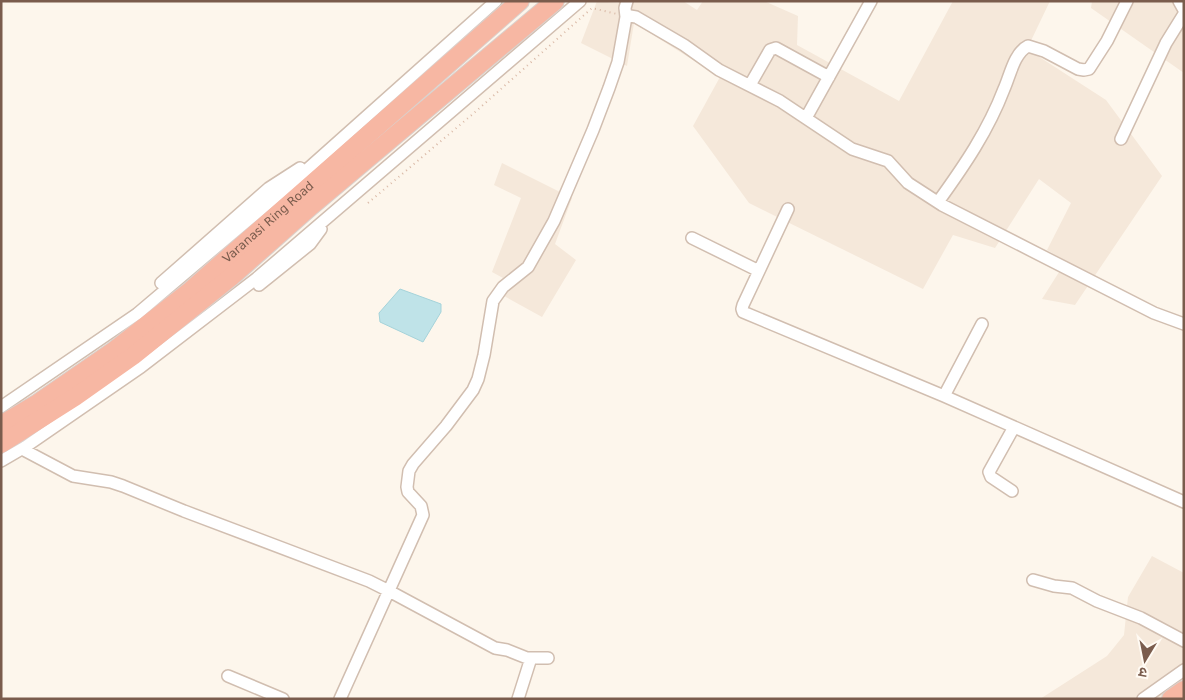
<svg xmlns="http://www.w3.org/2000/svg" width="1185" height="700" font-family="'DejaVu Sans','Noto Sans Devanagari',sans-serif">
	<rect width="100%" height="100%" fill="#fdf6ec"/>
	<path fill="#f5e8da" d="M597,1L618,3L620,1H683L697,10L703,1H764L798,16L797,45L899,101L953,1H1050L1027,49L1106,100L1162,176L1075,305L1042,299L1066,261L1047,250L1071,203L1039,179L995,248L953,235L923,289L749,203L693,126L720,77L634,23L627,66L581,43Z
		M1092,1H1184V73L1091,8Z
		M502,163L572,198L555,244L576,260L542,317L493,290L503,278L492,272L521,198L494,185Z
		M1152,556L1184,573V699H1040L1107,656L1124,635L1128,597Z"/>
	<path fill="#bfe3e8" stroke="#a5d3da" d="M400,289L441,304V312L423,342L380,322L379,313Z"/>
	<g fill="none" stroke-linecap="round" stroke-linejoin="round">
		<g stroke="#d1beb0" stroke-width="14">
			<path id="minor" d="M1179,1L1184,10
				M626,17L625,8L627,1
				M750,85L770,50L776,48L829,77
				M806,118L871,1
				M1121,139L1166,43L1184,14
				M938,202C964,166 988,131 1004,89C1010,76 1014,53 1028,46L1044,51L1078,69L1084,70L1089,69L1107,41L1127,1
				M788,209L743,305L742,309L743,312L944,396L1184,502
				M692,238L759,271
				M161,283L269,188L300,168
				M259,285L310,244L321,229
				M944,396L982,324
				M1,407L137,314L293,182L496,1
				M22,449L73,476L111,482L123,486L184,511L369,581L389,591L495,648L507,650L527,658H548
				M1,461L25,447L141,367L257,278L580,1
				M1012,491L991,477L989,472L1014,427
				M1033,580L1054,586L1072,588L1097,601L1141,618L1184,641
				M228,676L283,699
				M340,699L423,515L421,506L408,492L407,487L409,471L413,464L446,426L473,390L478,379L484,355L493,301L503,287L528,267L554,221L593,130L609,88L618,62L626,17L630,16L636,17L684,45L719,70L780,101L852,149L888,161L908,183L942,205L1154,313L1184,324
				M518,699L531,658
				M1143,699L1184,670"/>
		</g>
		<g stroke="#dad1cd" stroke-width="20">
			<g id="highway">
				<path id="s1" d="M1,425L38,403L112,352L191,290L520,1"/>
				<path d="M1,444L75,397L133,356L231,277L311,206L555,1"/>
				<path d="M1171,699L1184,690"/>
			</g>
		</g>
		<path stroke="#d9b8a5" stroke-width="2" stroke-dasharray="1 4" stroke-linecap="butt" d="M368,203L474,113L592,8L617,14"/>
		<use href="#minor" stroke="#fff" stroke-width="11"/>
		<use href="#highway" stroke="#f7b7a3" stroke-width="18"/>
	</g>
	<g text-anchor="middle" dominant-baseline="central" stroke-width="4" stroke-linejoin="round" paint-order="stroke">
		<g font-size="12" fill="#7a5c4d" stroke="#fffaf3">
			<text stroke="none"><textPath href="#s1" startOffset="336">Varanasi Ring Road</textPath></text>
		</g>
	</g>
	<rect width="1185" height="700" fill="none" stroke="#7a5c4d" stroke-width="5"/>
	<g transform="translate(1145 660) rotate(190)" stroke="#fffaf3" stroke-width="4" paint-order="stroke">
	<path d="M0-4L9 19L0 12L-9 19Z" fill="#7a5c4d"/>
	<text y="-8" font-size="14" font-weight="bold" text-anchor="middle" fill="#7a5c4d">उ</text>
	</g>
</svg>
